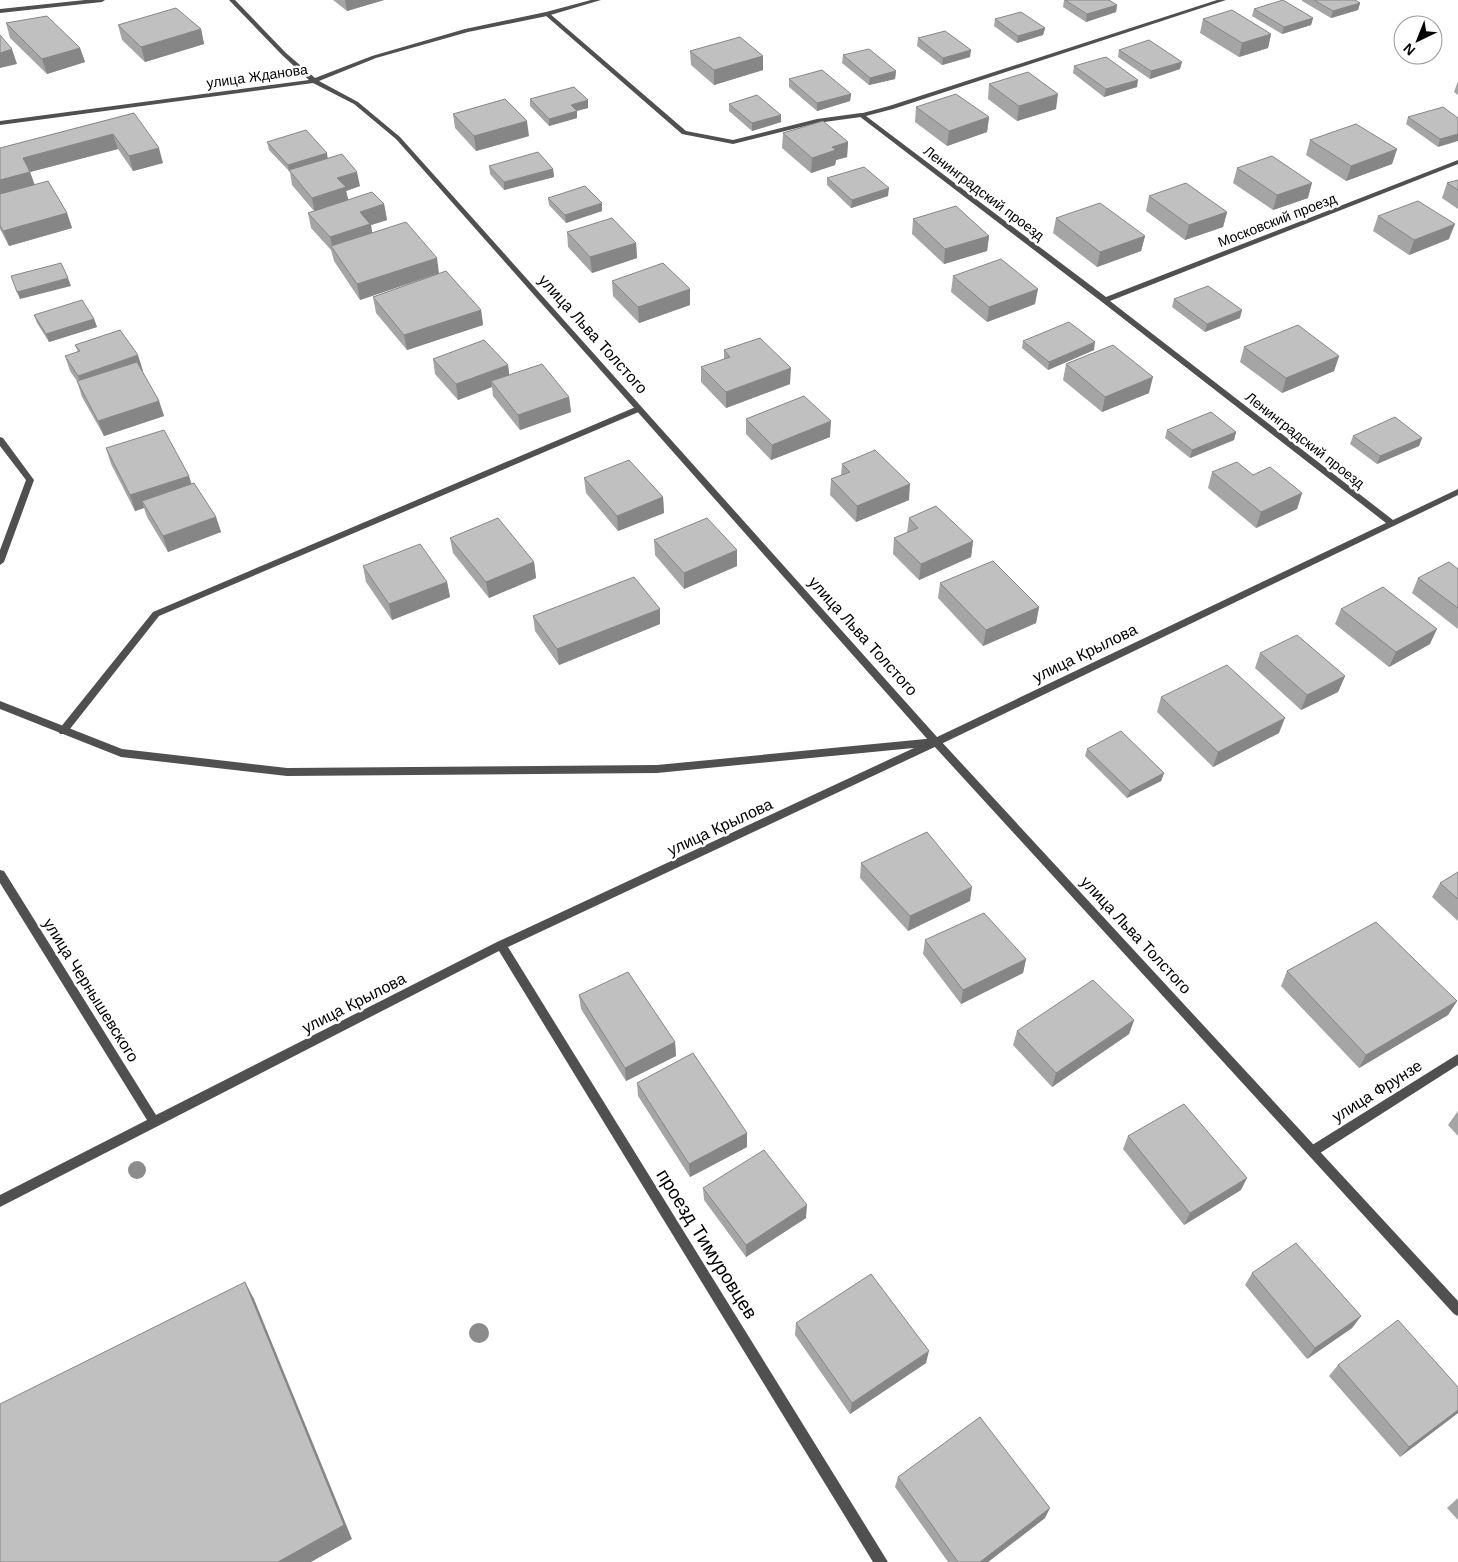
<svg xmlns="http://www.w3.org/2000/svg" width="1458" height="1562" font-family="Arial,sans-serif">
	<rect width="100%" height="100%" fill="#fff"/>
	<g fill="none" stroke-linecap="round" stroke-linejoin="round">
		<path fill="#505050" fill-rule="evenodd" d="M545,13H549L686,131L733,140L817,119L861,113L864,115L861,117L817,123L733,144L682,134L545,15Z
			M638,406L641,407V411L159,616L66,734H60L58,731L60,728L153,612Z"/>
		<path fill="#505050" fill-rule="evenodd" d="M85,0H105L102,2L0,13V9Z
			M229,0H235L286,53L315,78L372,56L465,29L546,12L591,0H601L547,16L468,32L376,58L319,81L358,102L400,137L937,737L1386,523L1102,302L859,116V114L889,106L1217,0H1226L893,109L866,116L1106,297L1458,160V164L1110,301L1393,520L1458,489V495L939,745L508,947L888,1562H873L499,951L0,1207V1195L147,1120L0,883V870L4,871L156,1115L497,942L929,741L396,139L354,104L313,83L0,125V121L309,80L282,55Z
			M0,437L3,438L34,480L4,562L0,565V550L26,480L0,446Z
			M1458,1054V1065L1317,1155L1313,1156L1309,1155L1307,1151L1309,1147Z"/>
		<path fill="#505050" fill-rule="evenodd" d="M0,701L122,749L287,768L657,765L936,738L939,739L1458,1301V1316L1454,1314L934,746L657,773L287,776L121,757L0,709Z"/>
	</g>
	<g fill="#8c8c8c">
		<circle cx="137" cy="1170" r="9"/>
		<circle cx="479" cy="1333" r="10"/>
	</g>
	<path fill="#a5a5a5" d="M333,0H384L347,11Z
		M1064,0H1109L1117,5L1116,12L1086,22L1063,7Z
		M1302,0H1355L1360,3L1358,10L1331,18L1302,1Z
		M1254,9L1313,18L1311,25L1282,34L1252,16Z
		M995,19L1045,28L1043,35L1017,43L994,26Z
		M1203,19L1271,34L1268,48L1239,57L1200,33Z
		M6,23L80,48L85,62L47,74L10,38Z
		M118,25L201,29L204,44L145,62L122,40Z
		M918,38L970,57L942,65L917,46Z
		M1119,50L1180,69L1150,79L1118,57Z
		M690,51L763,56V70L714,85L691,65Z
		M843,55L896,71L895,79L869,85L842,63Z
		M1074,66L1137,87L1104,97L1073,73Z
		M789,79L851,94L850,101L817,111L789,87Z
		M1458,81V95L1454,92Z
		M989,84L1056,109L1017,121L988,99Z
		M530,99L588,100V108L577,111V118L549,126L530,106Z
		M729,104L781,122L752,131L729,111Z
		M916,107L989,117L987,132L947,146L915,122Z
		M134,113L163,163L133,171L118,149L30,172L35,185L67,213L72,228L9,246L0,229V148Z
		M453,114L529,136L476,151L455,128Z
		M1408,117L1458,118L1438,147L1406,124Z
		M783,133L848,142L847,157L836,160L835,165L811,173L782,148Z
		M1310,140L1397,149L1392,164L1346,181L1306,155Z
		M267,142L328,158L360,186L346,191L348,200L384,204L387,220L371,225L372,233L439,273L481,310L483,325L407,350L376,313L373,297L437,274L360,300L334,261L331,250L311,228L308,213L314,211L292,185L290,172L269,150Z
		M489,166L553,169L554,177L504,190L490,174Z
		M1237,168L1308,198L1273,210L1233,183Z
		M827,178L888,196L851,208L827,185Z
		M1458,180V209L1442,198L1447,183Z
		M1149,196L1227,212L1223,227L1185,240L1146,211Z
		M548,198L602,211L566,223L549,205Z
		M1378,216L1449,239L1409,255L1373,231Z
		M1056,218L1145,236L1141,251L1097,267L1053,233Z
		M913,219L989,236L987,251L944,264L912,234Z
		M567,232L636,243L637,258L592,273L568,247Z
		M953,276L1035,304L987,322L951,292Z
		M612,281L690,305L639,323L613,296Z
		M1174,299L1240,318L1205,332L1172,307Z
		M34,315L94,319L97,327L49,342L37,323Z
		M1023,341L1094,350L1048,370L1022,348Z
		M75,345L143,371H142L159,401L164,416L104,436L82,397L77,381L70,371L65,356L78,352Z
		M1244,347L1339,356L1334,371L1282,393L1240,362Z
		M724,350L790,384L726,408L701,382V367L724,359Z
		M433,359L508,365L509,375L569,397L571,412L520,430L493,396L492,387L458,400L435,374Z
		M1066,364L1149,393L1102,412L1063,380Z
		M746,419L830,437L771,460L746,434Z
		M1167,430L1236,432L1234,440L1190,458L1165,438Z
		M1353,436L1422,438L1419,446L1377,464L1350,444Z
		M106,448L192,484L216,517L221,532L168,552L147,517L144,508L135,511L111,464Z
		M842,464L909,500L856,522L830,495L831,479L841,475Z
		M1212,472L1253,475L1302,493L1297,509L1256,528L1208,488Z
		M584,478L663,497L664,513L618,531L586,493Z
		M909,518L973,541L971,557L919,580L893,554L894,538L907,533Z
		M450,538L534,562L536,578L489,598L453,553Z
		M654,540L737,566L684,589L655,555Z
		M363,566L447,582L450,597L392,620L366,582Z
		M1458,569V629L1412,593L1418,578Z
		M940,583L1039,607L1036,623L983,646L938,598Z
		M1341,609L1430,644L1389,667L1335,624Z
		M533,616L660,624L559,665L535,631Z
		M1260,653L1345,676L1338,692L1301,710L1255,668Z
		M1161,697L1279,733L1213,767L1157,712Z
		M1087,749L1164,773L1161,781L1127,798L1085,756Z
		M861,863L970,901L908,931L860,878Z
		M1458,872V921L1432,897L1440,883Z
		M925,940L1026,959L1023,973L961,1004L923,954Z
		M1287,971L1457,1001L1448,1015L1359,1068L1281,986Z
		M579,995L675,1042L676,1056L626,1081L581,1009Z
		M1134,1020L1129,1034L1052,1087L1013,1045L1017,1031Z
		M637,1083L747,1147L690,1177L638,1096Z
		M1458,1111V1136L1448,1125Z
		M1128,1136L1241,1190L1184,1225L1123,1149Z
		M703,1188L806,1218L746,1257L704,1200Z
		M1252,1273L1361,1316L1352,1328L1307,1359L1245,1285Z
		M796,1323L926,1363L850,1414L795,1335Z
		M1338,1365L1458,1387V1413L1400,1457L1329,1376Z
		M898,1477L1045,1518L988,1562H948L895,1487Z
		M1458,1498V1520L1447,1508Z"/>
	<path fill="#868686" d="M345,0H384L347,11Z
		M1360,3L1358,10L1331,18L1333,11Z
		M1117,5L1116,12L1086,22L1087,14Z
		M1313,18L1311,25L1282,34L1284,27Z
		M1045,28L1043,35L1017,43L1018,36Z
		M201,29L204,44L145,62L141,47Z
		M1271,34L1268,48L1239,57L1242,43Z
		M80,48L85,62L47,74L42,59Z
		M12,49L17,64L0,68V53Z
		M971,50L970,57L942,65L943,58Z
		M763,56V70L714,85V70Z
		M1182,62L1180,69L1150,79L1151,71Z
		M896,71L895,79L869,85L870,78Z
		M1138,80L1137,87L1104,97L1106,89Z
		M851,94L850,101L817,111V103Z
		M1058,94L1056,109L1017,121L1019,106Z
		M588,100V108L571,112V105Z
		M577,111V118L549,126V119Z
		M781,115V122L752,131V123Z
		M989,117L987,132L947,146L949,131Z
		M527,121L529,136L476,151L474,136Z
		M113,134L118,149L30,172L35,187L0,196V180L23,158Z
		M1458,134V141L1438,147L1440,139Z
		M848,142L847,157L836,160L835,165L811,173L812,158L832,147Z
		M159,148L163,163L133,171L129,156Z
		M1397,149L1392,164L1346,181L1351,166Z
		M327,153L328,160L289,170V172L288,165Z
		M553,169L554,177L504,190V182Z
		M357,172L360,186L346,191L349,202L315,213L312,198L337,178Z
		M1312,183L1308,198L1273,210L1277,195Z
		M889,188L888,196L851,208L852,200Z
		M602,203V211L566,223L565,215Z
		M384,204L387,220L371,225L373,239L333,249L330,237L360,212Z
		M1227,212L1223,227L1185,240L1189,225Z
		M67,213L72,228L9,246L3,231Z
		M1455,224L1449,239L1409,255L1414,240Z
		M989,236L987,251L944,264L945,249Z
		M1145,236L1141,251L1097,267L1100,252Z
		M636,243L637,258L592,273L590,257Z
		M437,258L439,273L360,300L357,284Z
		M68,278L71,286L20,299L17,292Z
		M690,289V305L639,323L638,307Z
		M1038,289L1035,304L987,322L989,307Z
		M481,310L483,325L407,350L404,335Z
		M1242,310L1240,318L1205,332L1207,324Z
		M94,319L97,327L49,342L46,334Z
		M1095,342L1094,350L1048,370L1049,362Z
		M138,355L143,371L83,391L78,376Z
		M1339,356L1334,371L1282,393L1286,378Z
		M508,365L510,380L491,381L492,387L458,400L456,384Z
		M791,368L790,384L726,408V392Z
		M1153,377L1149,393L1102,412L1105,397Z
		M569,397L571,412L520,430L518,415Z
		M159,401L164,416L104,436L98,421Z
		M831,421L830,437L771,460L772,445Z
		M1236,432L1234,440L1190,458L1192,450Z
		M1422,438L1419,446L1377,464L1380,456Z
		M189,476L194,491L142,501L144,508L135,511L130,495Z
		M910,484L909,500L856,522L857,506Z
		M1302,493L1297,509L1256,528L1261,512Z
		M663,497L664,513L618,531L617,516Z
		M216,517L221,532L168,552L163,536Z
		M973,541L971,557L919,580L921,564Z
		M737,550V566L684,589V573Z
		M534,562L536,578L489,598L486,582Z
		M447,582L450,597L392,620L389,604Z
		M1039,607L1036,623L983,646L986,630Z
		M660,609V624L559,665L557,649Z
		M1437,629L1430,644L1389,667L1396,652Z
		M1345,676L1338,692L1301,710L1307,695Z
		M1285,718L1279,733L1213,767L1218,752Z
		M1164,773L1161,781L1127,798L1130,791Z
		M972,887L970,901L908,931L910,916Z
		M1026,959L1023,973L961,1004L963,990Z
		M1457,1001L1448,1015L1359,1068L1366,1055Z
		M1134,1020L1129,1034L1052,1087L1056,1073Z
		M675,1042L676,1056L626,1081L625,1068Z
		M747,1133V1147L690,1177L689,1164Z
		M1247,1178L1241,1190L1184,1225L1190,1213Z
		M807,1205L806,1218L746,1257V1245Z
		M245,1282L254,1299L352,1539L311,1562H278Z
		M1361,1316L1352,1328L1307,1359L1315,1348Z
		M929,1351L926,1363L850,1414L852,1403Z
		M1458,1410V1413L1400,1457L1409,1447Z
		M1050,1508L1045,1518L988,1562H980Z"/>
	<path fill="#c0c0c0" stroke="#868686" d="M1065,0H1109L1117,5L1087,14Z
		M1283,0L1313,18L1284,27L1254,9Z
		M1314,0H1355L1360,3L1333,11Z
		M176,8L201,29L141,47L118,25Z
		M1232,10L1271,34L1242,43L1203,19Z
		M1021,12L1045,28L1018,36L995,19Z
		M47,16L80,48L42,59L6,23Z
		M945,31L971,50L943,58L918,38Z
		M0,35L12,49L0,53Z
		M740,37L763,56L714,70L690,51Z
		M1149,40L1182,62L1151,71L1119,50Z
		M869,49L896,71L870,78L843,55Z
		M1106,57L1138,80L1106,89L1074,66Z
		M822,70L851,94L817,103L789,79Z
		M1028,72L1058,94L1019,106L989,84Z
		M574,87L588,100L571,105L577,111L549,119L530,99Z
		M956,94L989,117L949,131L916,107Z
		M757,95L781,115L752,123L729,104Z
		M505,99L527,121L474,136L453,114Z
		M1443,107L1458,118V134L1440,139L1408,117Z
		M134,113L159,148L129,156L113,134L23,158L30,172L0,180V148Z
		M823,121L848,142L832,147L836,150L812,158L783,133Z
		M1356,124L1397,149L1351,166L1310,140Z
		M306,130L327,153L288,165L267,142Z
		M538,152L553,169L504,182L489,166Z
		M342,154L357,172L337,178L346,187L312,198L289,170Z
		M1272,156L1312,183L1277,195L1237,168Z
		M864,167L889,188L852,200L827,178Z
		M1458,180V190L1447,183Z
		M48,181L67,213L3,231L0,225V194Z
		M1186,183L1227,212L1189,225L1149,196Z
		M585,186L602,203L565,215L548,198Z
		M372,192L384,204L360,212L370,224L330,237L308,213Z
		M1418,201L1455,224L1414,240L1378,216Z
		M1100,203L1145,236L1100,252L1056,218Z
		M956,206L989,236L945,249L913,219Z
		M612,218L636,243L590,257L567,232Z
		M406,222L437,258L357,284L331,246Z
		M1001,259L1038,289L989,307L953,276Z
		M61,263L68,278L17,292L11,276Z
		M663,263L690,289L638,307L612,281Z
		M446,271L481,310L404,335L373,297Z
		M1208,286L1242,310L1207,324L1174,299Z
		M82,300L94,319L46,334L34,315Z
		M1069,322L1095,342L1049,362L1023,341Z
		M1298,325L1339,356L1286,378L1244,347Z
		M120,330L138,355L78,376L65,356L80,351L75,345Z
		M760,338L791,368L726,392L701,367L730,357L724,350Z
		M484,340L508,365L456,384L433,359Z
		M1113,345L1153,377L1105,397L1066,364Z
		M137,362L159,401L98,421L77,381Z
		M542,364L569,397L518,415L491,381Z
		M804,396L831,421L772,445L746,419Z
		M1211,412L1236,432L1192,450L1167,430Z
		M1395,417L1422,438L1380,456L1353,436Z
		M164,430L189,476L130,495L106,448Z
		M875,450L910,484L857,506L831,479L850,472L842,464Z
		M629,460L663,497L617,516L584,478Z
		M1237,462L1253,475L1270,467L1302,493L1261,512L1212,472Z
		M194,483L216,517L163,536L142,501Z
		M936,506L973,541L921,564L894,538L918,528L909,518Z
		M498,518L534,562L486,582L450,538Z
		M707,518L737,550L684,573L654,540Z
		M420,544L447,582L389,604L363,566Z
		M993,561L1039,607L986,630L940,583Z
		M1449,562L1458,569V608L1418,578Z
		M634,577L660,609L557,649L533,616Z
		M1383,587L1437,629L1396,652L1341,609Z
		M1297,635L1345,676L1307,695L1260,653Z
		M1227,665L1285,718L1218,752L1161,697Z
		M1121,731L1164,773L1130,791L1087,749Z
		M927,832L972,887L910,916L861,863Z
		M1458,872V899L1440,883Z
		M984,913L1026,959L963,990L925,940Z
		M1376,922L1457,1001L1366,1055L1287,971Z
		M628,972L675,1042L625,1068L579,995Z
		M1093,980L1134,1020L1056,1073L1017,1031Z
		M693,1053L747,1133L689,1164L637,1083Z
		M1184,1104L1247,1178L1190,1213L1128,1136Z
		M764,1150L807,1205L746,1245L703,1188Z
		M1296,1243L1361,1316L1315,1348L1252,1273Z
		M871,1274L929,1351L852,1403L796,1323Z
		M245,1282L344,1525L278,1562H0V1404Z
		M1398,1320L1458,1387V1410L1409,1447L1338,1365Z
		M980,1417L1050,1508L980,1562H958L898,1477Z"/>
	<g text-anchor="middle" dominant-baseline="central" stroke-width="5" stroke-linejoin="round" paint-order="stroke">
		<g font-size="14" fill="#000" stroke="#fff">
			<text transform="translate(257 76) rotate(-8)">улица Жданова</text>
			<text transform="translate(984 193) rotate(37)">Ленинградский проезд</text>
			<text transform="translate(1277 220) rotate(-21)">Московский проезд</text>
			<text transform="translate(1305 440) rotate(38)">Ленинградский проезд</text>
		</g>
		<g font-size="16" fill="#000" stroke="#fff">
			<text transform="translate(593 334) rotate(48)">улица Льва Толстого</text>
			<text transform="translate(863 636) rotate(48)">улица Льва Толстого</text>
			<text transform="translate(1085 653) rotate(-26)">улица Крылова</text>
			<text transform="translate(720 827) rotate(-25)">улица Крылова</text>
			<text transform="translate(1136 935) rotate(47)">улица Льва Толстого</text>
			<text transform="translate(91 990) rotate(58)">улица Чернышевского</text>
			<text transform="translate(354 1003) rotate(-27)">улица Крылова</text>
			<text transform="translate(1377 1091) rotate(-32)">улица Фрунзе</text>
		</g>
		<g font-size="19" fill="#000" stroke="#fff">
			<text transform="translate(707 1244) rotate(58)">проезд Тимуровцев</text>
		</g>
	</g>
	<g transform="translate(1418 40) rotate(223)"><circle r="24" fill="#ffffff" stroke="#999999"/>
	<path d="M0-4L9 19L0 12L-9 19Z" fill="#000000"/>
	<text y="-8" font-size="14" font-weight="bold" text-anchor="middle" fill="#000000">N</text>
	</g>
</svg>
